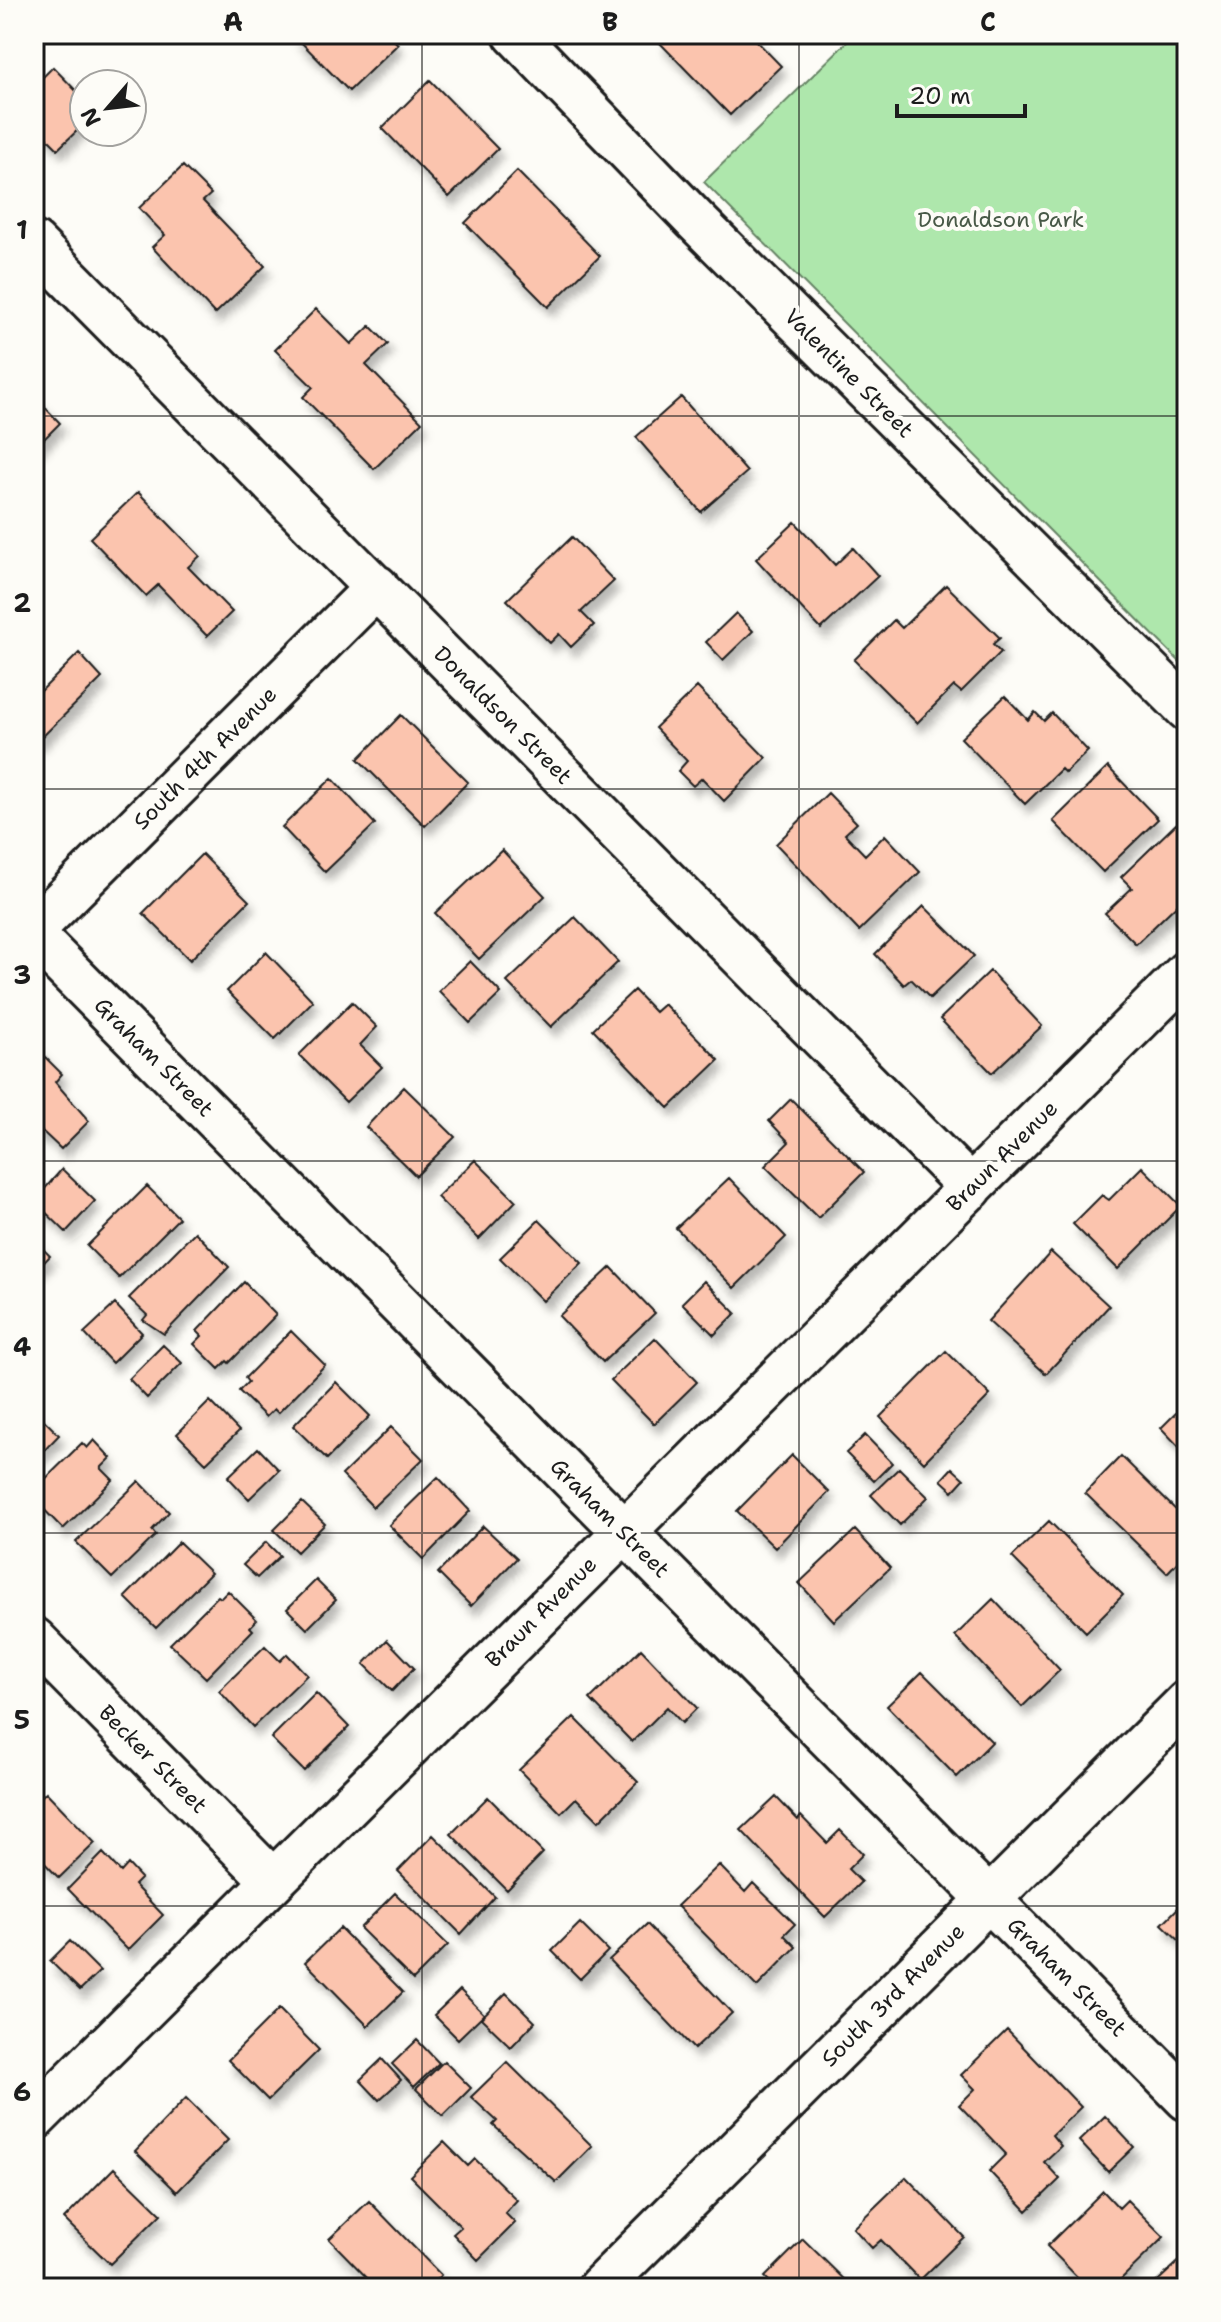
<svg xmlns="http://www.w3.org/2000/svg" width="1221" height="2322" font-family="'Shantell Sans',sans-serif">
	<defs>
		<filter id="shadow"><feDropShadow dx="5" dy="9" stdDeviation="4" flood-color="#0004"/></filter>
	</defs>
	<rect width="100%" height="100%" fill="#fdfcf7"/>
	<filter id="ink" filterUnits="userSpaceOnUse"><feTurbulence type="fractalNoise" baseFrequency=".0125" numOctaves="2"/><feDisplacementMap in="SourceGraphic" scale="16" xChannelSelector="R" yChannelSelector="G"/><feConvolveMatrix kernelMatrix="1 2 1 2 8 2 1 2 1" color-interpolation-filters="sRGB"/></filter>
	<g filter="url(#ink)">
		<path fill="#aee7ac" stroke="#658264" stroke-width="2" d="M855,34H1187V669L704,182Z"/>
		<path fill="#fbc4ae" stroke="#1c1c1c" stroke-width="2" filter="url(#shadow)" d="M293,34H387L398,44L349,91Z
			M667,34H750L781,66L730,115L659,42Z
			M53,67L84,99V124L58,149L34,125V86Z
			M430,80L498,149L449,197L382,128Z
			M183,166L211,194L203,201L265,266L215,314L152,247L165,235L139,208Z
			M517,171L600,256L548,307L465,223Z
			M316,309L351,344L370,326L388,344L366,365L422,422L374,469L303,397L313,387L275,350Z
			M34,396L60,423L34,449Z
			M681,397L747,472L701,512L636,437Z
			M138,492L200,556L188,567L232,612L207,636L158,585L146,596L90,538Z
			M795,522L835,565L853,548L878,576L821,629L756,559Z
			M572,537L614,581L581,612L594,625L571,647L559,634L550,643L507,600Z
			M946,585L1000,638L993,644L1001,652L961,692L954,686L917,723L854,660L894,620L902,628Z
			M736,613L753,631L723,660L706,642Z
			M79,653L102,678L34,745V684L41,691Z
			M697,687L766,758L724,801L702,778L693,786L678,771L687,761L655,728Z
			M1005,696L1028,720L1035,712L1044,721L1052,713L1088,751L1065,773L1061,769L1025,804L961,738Z
			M401,715L468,782L425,826L358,759Z
			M1108,767L1158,819L1103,872L1053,821Z
			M332,778L375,824L325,872L282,827Z
			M828,793L857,823L845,834L865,855L885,835L920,872L859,931L776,844Z
			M1176,824L1187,835V895L1136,944L1105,913L1132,888L1121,877Z
			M502,850L545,896L479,959L435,913Z
			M202,854L249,901L190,960L143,913Z
			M924,906L974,956L930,998L911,979L904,985L875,954Z
			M575,917L618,962L551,1027L507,982Z
			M266,952L313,1001L275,1039L227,991Z
			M470,961L501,993L470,1023L439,991Z
			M990,971L1042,1026L992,1073L940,1019Z
			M634,990L655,1012L664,1004L719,1060L669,1108L593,1029Z
			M352,1002L377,1027L360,1045L382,1067L346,1102L299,1055Z
			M34,1046L62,1074L55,1082L89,1121L61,1149L43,1132L40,1136L34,1130Z
			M404,1087L455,1137L416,1176L366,1127Z
			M791,1099L864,1172L818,1218L765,1166L789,1142L769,1121Z
			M475,1160L516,1201L479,1239L437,1197Z
			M1142,1167L1181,1206L1118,1269L1073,1224L1102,1195L1109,1200Z
			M62,1169L95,1201L66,1232L34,1201Z
			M729,1178L786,1237L734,1288L676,1228Z
			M147,1186L179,1218L119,1278L87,1246Z
			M539,1220L582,1263L543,1301L500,1258Z
			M195,1232L229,1267L164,1334L143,1320L147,1315L129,1298Z
			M34,1240L50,1256L34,1273Z
			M1051,1252L1109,1306L1046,1374L988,1321Z
			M611,1267L655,1313L603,1362L559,1316Z
			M704,1281L736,1313L714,1335L682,1303Z
			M244,1282L276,1315L229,1363L227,1361L219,1369L194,1344L202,1336L197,1331Z
			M115,1304L142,1333L112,1363L84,1333Z
			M291,1331L325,1365L278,1413L274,1409L266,1417L239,1391L248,1382L245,1378Z
			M655,1338L697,1382L654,1424L611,1380Z
			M163,1345L182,1363L147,1398L129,1379Z
			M946,1351L990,1395L924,1462L880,1417Z
			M336,1382L370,1416L327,1459L293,1426Z
			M210,1401L239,1431L206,1463L177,1434Z
			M1187,1402V1455L1161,1428Z
			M34,1410L59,1435L34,1461Z
			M391,1427L423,1459L373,1507L342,1475Z
			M865,1435L892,1463L874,1481L846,1453Z
			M94,1440L111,1458L101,1468L113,1480L63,1529L34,1499V1490L82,1443L87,1448Z
			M258,1448L279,1470L249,1499L228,1477Z
			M792,1455L829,1492L775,1548L737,1511Z
			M1121,1456L1187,1521V1552L1167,1573L1085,1493Z
			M899,1468L928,1497L900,1525L871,1495Z
			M952,1468L964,1479L953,1491L941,1480Z
			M438,1477L470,1511L423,1559L389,1525Z
			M139,1481L169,1512L152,1530L156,1535L112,1578L76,1542Z
			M302,1502L325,1524L297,1552L274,1530Z
			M1049,1521L1123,1595L1086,1632L1012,1557Z
			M483,1526L517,1558L471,1606L438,1573Z
			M855,1530L890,1568L834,1621L799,1583Z
			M179,1542L211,1573L156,1628L125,1597Z
			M266,1542L280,1556L257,1578L243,1565Z
			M316,1580L336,1600L307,1629L287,1609Z
			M228,1591L257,1620L250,1627L253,1630L206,1678L170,1644L218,1596L221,1598Z
			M993,1599L1060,1670L1022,1707L955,1636Z
			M387,1640L414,1668L392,1691L364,1664Z
			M265,1646L280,1661L287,1654L307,1675L253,1727L219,1691Z
			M641,1649L697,1708L682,1723L667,1707L632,1742L590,1699Z
			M922,1672L992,1742L957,1777L887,1706Z
			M316,1693L349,1727L304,1771L271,1738Z
			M574,1717L638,1782L599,1821L576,1798L561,1813L519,1770Z
			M46,1792L95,1843L59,1878L34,1852V1804Z
			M488,1797L543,1853L507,1890L451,1834Z
			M776,1797L798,1820L801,1816L827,1843L840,1830L863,1854L848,1869L861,1882L825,1917L741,1830Z
			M433,1835L495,1897L461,1934L398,1871Z
			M103,1853L121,1872L128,1864L141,1878L134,1885L163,1915L128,1950L68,1889Z
			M719,1865L745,1892L753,1883L795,1924L784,1935L796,1947L757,1987L677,1906Z
			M395,1893L448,1945L413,1980L360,1928Z
			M1187,1899V1948L1162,1924Z
			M580,1923L608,1951L580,1979L552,1951Z
			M647,1924L732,2013L694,2049L609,1960Z
			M340,1928L403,1992L368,2026L305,1962Z
			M70,1941L100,1971L80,1990L50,1961Z
			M460,1990L484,2014L458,2039L434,2015Z
			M506,1993L535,2022L511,2047L481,2018Z
			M279,2009L319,2050L268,2100L228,2060Z
			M1007,2030L1081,2107L1052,2135L1061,2146L1044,2162L1060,2179L1027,2211L989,2171L1006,2154L959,2105L975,2089L961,2075Z
			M417,2040L439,2063L414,2087L392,2064Z
			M382,2059L401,2080L379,2100L360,2080Z
			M444,2061L471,2088L443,2116L416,2089Z
			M507,2062L592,2146L556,2182L493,2125L497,2121L471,2097Z
			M186,2098L228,2140L177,2192L135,2151Z
			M1105,2116L1134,2147L1108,2172L1079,2141Z
			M444,2142L468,2166L475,2159L517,2200L505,2213L515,2223L478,2260L453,2234L461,2227L410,2176Z
			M114,2168L161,2214L110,2264L64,2219Z
			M906,2177L964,2237L920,2280L881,2240L872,2248L853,2228Z
			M1103,2191L1119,2208L1127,2200L1164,2237L1112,2288H1088L1047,2246Z
			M369,2201L441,2275L428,2288H377L329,2239Z
			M803,2239L853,2288H776L765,2277Z
			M1187,2254V2288H1150Z"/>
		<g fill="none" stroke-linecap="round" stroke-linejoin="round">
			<g stroke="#1c1c1c" stroke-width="48">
				<path id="minor" d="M515,34L695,220L1187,709
					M34,243L971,1188
					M34,929L377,587
					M34,936L1187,2099
					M34,1639L271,1879
					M34,2119L1187,972
					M599,2288L1187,1702"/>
			</g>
			<use href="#minor" stroke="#fdfcf7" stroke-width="42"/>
		</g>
	</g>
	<path fill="none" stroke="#1c1c1c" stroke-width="2" stroke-opacity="0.55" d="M422,34V2288M799,34V2288M34,416H1187M34,789H1187M34,1161H1187M34,1533H1187M34,1906H1187"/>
	<g text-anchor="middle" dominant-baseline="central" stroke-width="8" stroke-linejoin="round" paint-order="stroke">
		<g font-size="22" fill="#485947" stroke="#fdfcf7">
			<text x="1001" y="219">Donaldson Park</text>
		</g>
		<g font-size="22" fill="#1c1c1c" stroke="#fdfcf7">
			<text transform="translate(849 373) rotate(45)">Valentine Street</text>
			<text transform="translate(503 715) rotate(45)">Donaldson Street</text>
			<text transform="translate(205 758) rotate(-45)">South 4th Avenue</text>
			<text transform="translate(154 1057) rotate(45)">Graham Street</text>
			<text transform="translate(1002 1156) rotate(-45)">Braun Avenue</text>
			<text transform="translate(610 1518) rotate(45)">Graham Street</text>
			<text transform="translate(541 1612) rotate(-45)">Braun Avenue</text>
			<text transform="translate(153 1759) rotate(45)">Becker Street</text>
			<text transform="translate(1067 1977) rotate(45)">Graham Street</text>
			<text transform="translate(893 1995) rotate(-45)">South 3rd Avenue</text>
		</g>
	</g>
	<rect width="1221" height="2322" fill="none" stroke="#fdfcf7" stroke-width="88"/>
	<g transform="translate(108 108) rotate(242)"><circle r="38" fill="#fdfcf7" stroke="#a3a29f" stroke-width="2"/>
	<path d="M0-6L14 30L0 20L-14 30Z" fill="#1c1c1c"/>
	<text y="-12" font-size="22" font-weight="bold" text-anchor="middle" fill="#1c1c1c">N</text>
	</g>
	<path d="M897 104v12h128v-12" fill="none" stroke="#1c1c1c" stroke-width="4"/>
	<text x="909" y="104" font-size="24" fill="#1c1c1c" stroke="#fdfcf7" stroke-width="6" paint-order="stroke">20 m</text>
	<rect x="44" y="44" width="1133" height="2234" fill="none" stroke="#1c1c1c" stroke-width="3"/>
	<g font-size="26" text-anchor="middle" font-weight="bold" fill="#1c1c1c">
		<text x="233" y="31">A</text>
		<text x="610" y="31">B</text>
		<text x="988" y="31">C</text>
		<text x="22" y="239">1</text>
		<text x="22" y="612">2</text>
		<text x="22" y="984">3</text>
		<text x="22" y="1356">4</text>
		<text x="22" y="1729">5</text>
		<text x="22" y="2101">6</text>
	</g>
</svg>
